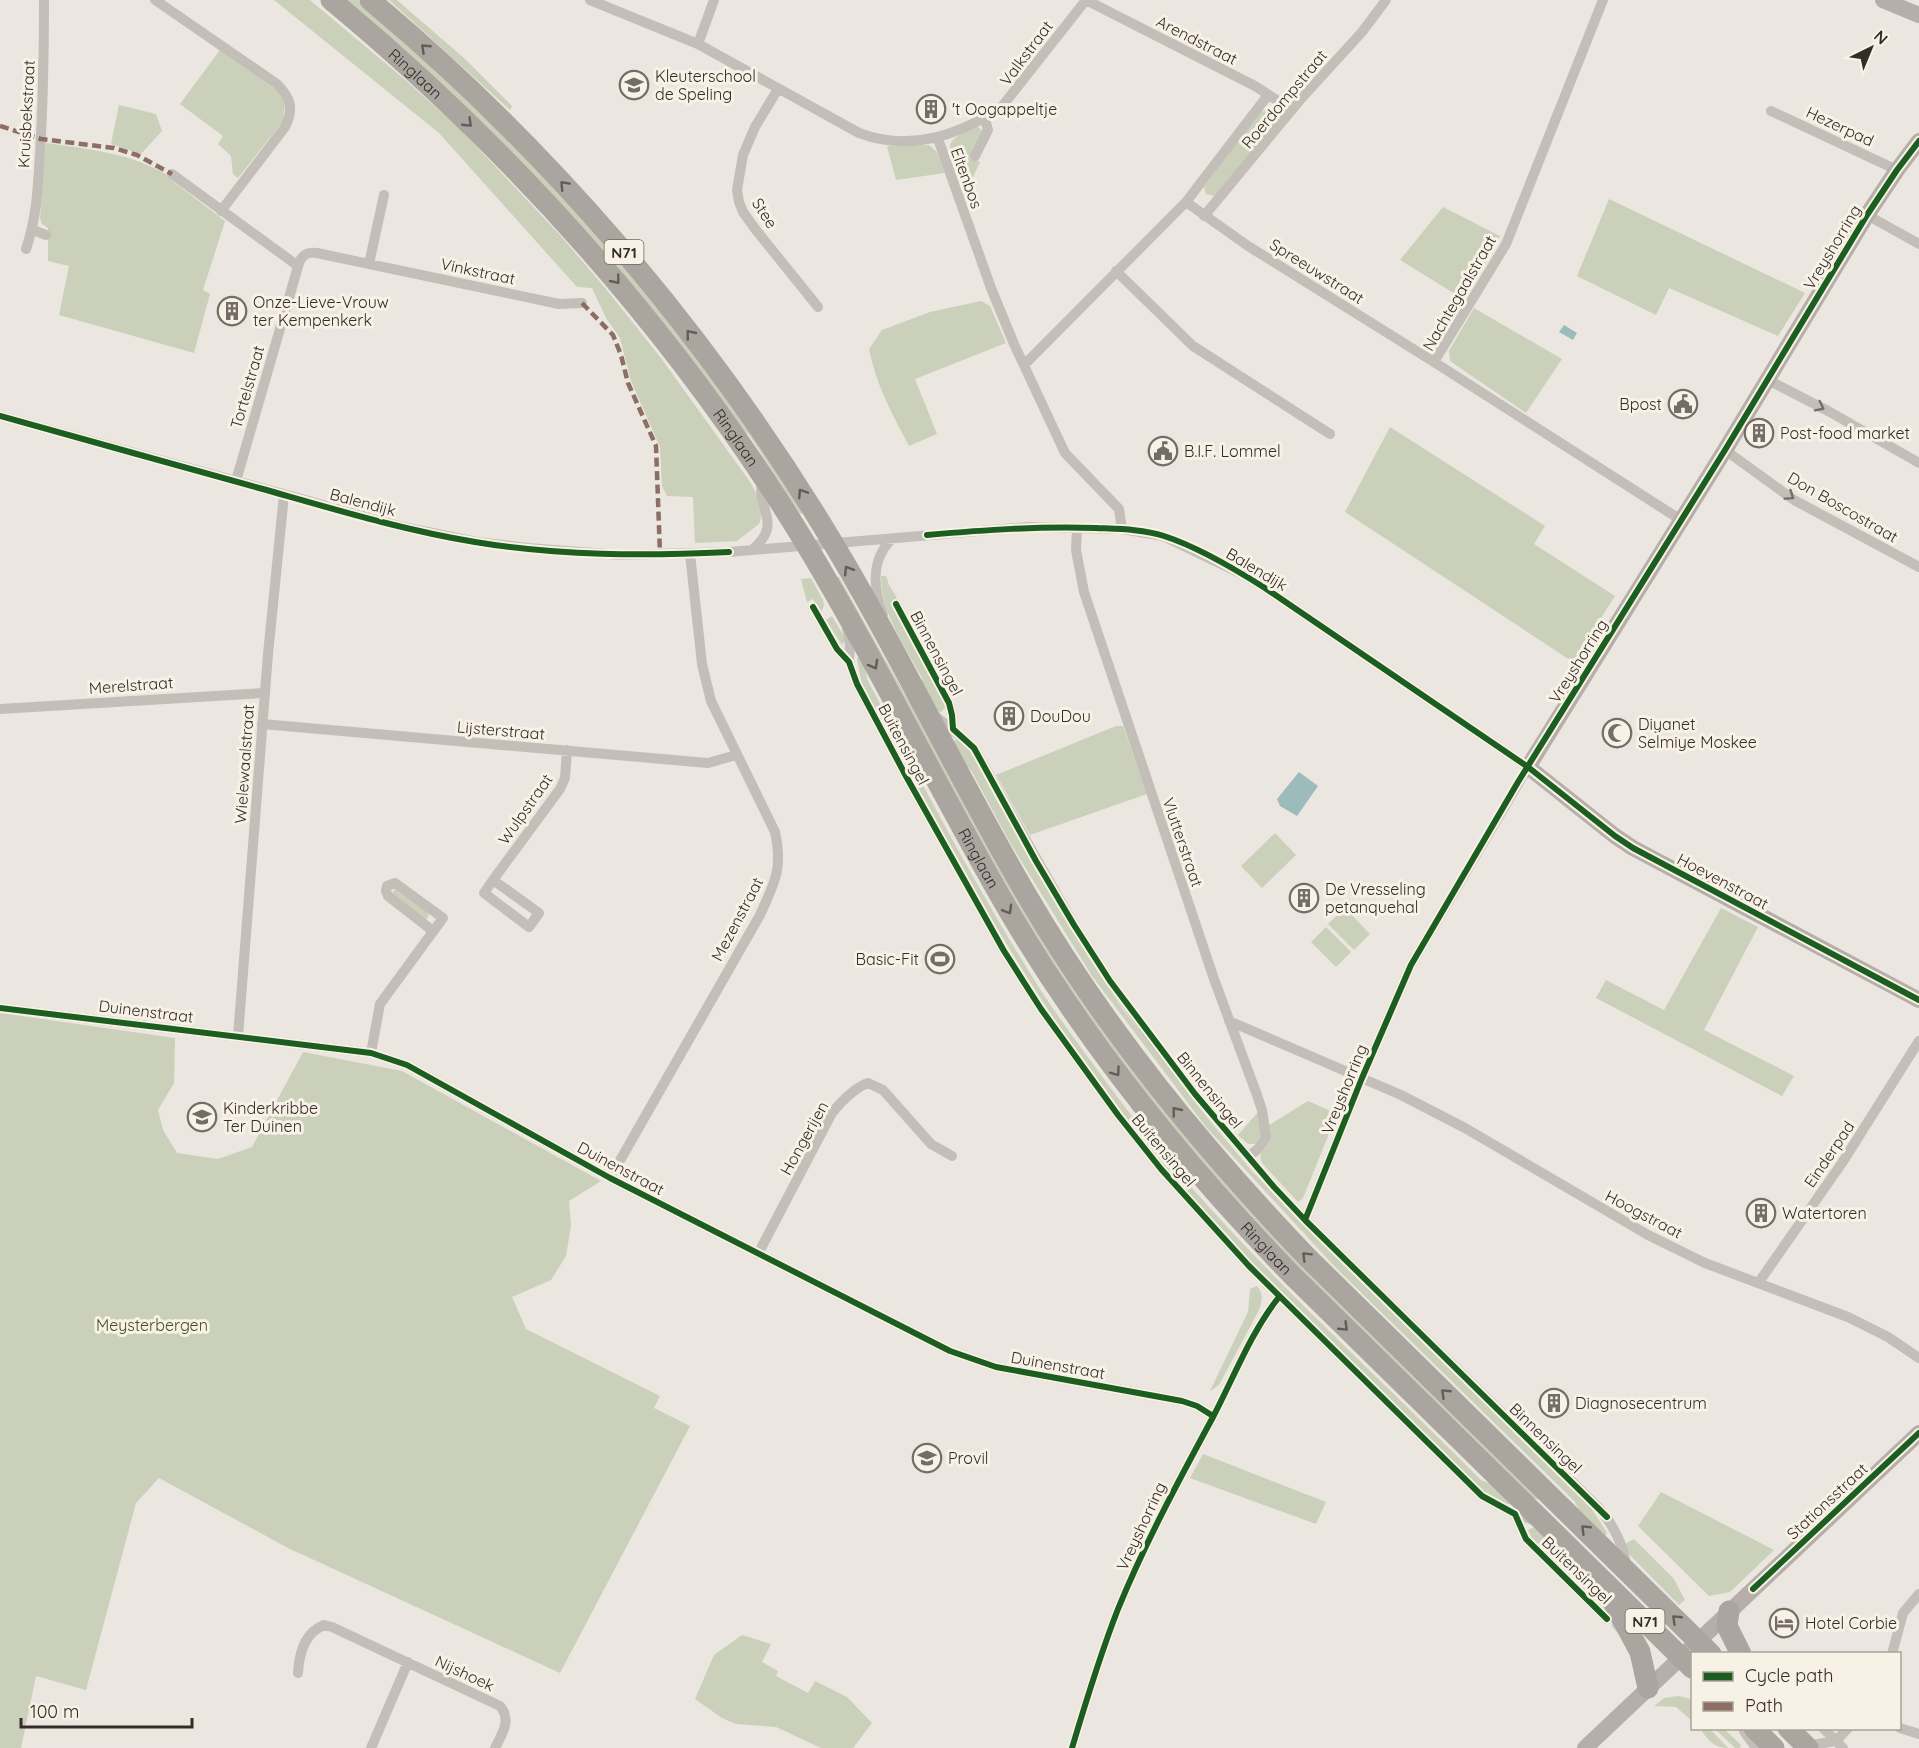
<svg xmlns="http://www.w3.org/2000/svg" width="1919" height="1748" font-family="Quicksand,sans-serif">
	<rect width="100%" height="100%" fill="#ebe6df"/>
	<path fill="#cbd0ba" d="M274,0H310L403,78L459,128L559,234L606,289L661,358L748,479C756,491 766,510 759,524L737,541L695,543L693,497L667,496L662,486L660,447L631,381L620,338L606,318L592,288L577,287L439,133Z
		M341,0H358L416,50L483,114L576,210L697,357L806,512L800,514L750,436L731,418L692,365Z
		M389,0H397L465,59L512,106L510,110Z
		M220,50L278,91L285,103L283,121L238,178L233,174L231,156L218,144L223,136L180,104Z
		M119,105L156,114L162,131L141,154L111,144Z
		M1270,108C1277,111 1278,114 1277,122L1214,196L1206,194L1204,187L1261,112Z
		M975,127H978L983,131L970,158L980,162L973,177L959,175C948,142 942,143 975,127Z
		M46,143C89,149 131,153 169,176L171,180L225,221L203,290L210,294L194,353L59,315L69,266L48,261V228L42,224L40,218Z
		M929,145L937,152L945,173L896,180L887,146Z
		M1609,199L1805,293L1778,336L1669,288L1656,315L1577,276Z
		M1443,207L1500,236L1465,300L1400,260Z
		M981,301L990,306L1006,343L915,379L937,434L909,446C892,414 876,385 869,349L882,330L930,312Z
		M1474,308L1562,359L1526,413L1450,361L1449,351Z
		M1390,427L1545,526L1534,544L1615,596L1573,662L1345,512Z
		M834,576L839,577L907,698L918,711L1112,1039L1541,1500L1528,1497L1222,1190L1110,1052L1015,906Z
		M881,576H886L889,585L897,598L890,603L944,703L945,708L941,712L937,711L923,686L922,678C905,646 881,614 881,576Z
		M811,578L823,600L824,606L821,612L813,599L807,602L801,579Z
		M832,616L845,638L846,641L842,645L826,620Z
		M859,657L865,667L867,679C920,780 973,882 1033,978C1055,1013 1080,1046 1104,1079C1212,1228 1352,1350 1481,1480L1493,1485L1512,1503L1507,1505L1484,1492C1358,1368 1221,1246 1114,1104C1016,974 940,829 862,685L857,659Z
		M1116,726H1123L1147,794L1030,835L996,775Z
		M956,739L970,750L1000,806L1085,951L1122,1008L1209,1120L1251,1170L1319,1241L1590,1506L1607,1533L1605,1536L1581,1514L1575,1502L1564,1491L1335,1267L1206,1127L1092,976L1009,841L972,772L967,766L954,742Z
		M1275,833L1296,855L1262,888L1241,866Z
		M395,889L429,912L428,918L425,919L392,893Z
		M1345,908L1370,934L1354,950L1328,924Z
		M1721,908L1758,927L1704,1030L1794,1076L1782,1096L1596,998L1606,980L1664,1010Z
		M1326,927L1351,952L1336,967L1311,942Z
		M0,1013L175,1038L174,1083L158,1110L163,1130L177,1153L218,1159L252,1147L303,1052L402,1071L601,1181L569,1201L571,1226L566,1256L551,1280L512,1297L526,1329L660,1396L654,1408L690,1426L560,1673L288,1548L159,1478L136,1503L86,1690L36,1676L21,1748H0Z
		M1308,1101L1337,1114L1303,1198L1298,1202L1262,1163L1260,1156L1270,1139L1269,1125Z
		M1258,1112L1263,1133L1255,1144H1248L1238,1135Z
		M1257,1286C1264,1294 1262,1301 1259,1310L1219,1385L1210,1391L1248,1312L1250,1289Z
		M1203,1454L1326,1502L1316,1524L1190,1478Z
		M1661,1492L1774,1550L1730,1592L1709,1596L1638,1526Z
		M1535,1527L1552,1541L1559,1556L1609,1607L1622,1637L1612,1627L1611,1615L1532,1538L1528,1530Z
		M1634,1539L1674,1579L1685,1600L1679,1605L1626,1551L1625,1544Z
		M742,1635L771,1644L762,1662L778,1671L776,1676L808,1693L815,1681L847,1697L872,1723L853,1748H821L776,1727L736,1724L722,1718L695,1699L714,1655Z
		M1678,1696L1691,1699L1692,1703V1721L1676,1707L1654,1706L1664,1698Z
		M1700,1729H1710L1728,1748C1713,1748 1708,1739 1700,1729Z
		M1715,1729H1724L1741,1745L1740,1748H1735Z"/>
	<path fill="#9cbbbb" d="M1564,325L1577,333L1573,340L1559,332Z
		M1299,772L1318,786L1297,816L1280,806L1277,799Z"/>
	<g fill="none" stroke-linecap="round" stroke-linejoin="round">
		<path stroke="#c4beb8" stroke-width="10" d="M155,0L277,84C291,98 294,109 285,127L221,211
			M590,0L698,44L859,133C910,152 955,136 1000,109L1086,0
			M1086,0L1255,86L1292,110
			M698,44L714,0
			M778,89L755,127L743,155L737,190L739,202L743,212L756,230L818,307
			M1771,111L1897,170
			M938,139L991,288L1014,344L1057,436L1065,453L1119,509L1122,529
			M975,156L988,130L985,119
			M172,174L298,266
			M1186,202L1248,246L1434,362L1681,520
			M1867,215L1919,244
			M1204,216L1300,100L1362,32L1386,0
			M33,230L46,235
			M26,249C37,217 38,186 40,153C43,102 44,51 44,0
			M369,264L384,195
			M1116,271L1193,346L1330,434
			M1434,362L1506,244L1603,0
			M1024,365L1186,202L1268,95
			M1768,380L1830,412L1919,463
			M0,416L403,527L477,542L528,548L620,555L729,552L1028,527L1122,529L1163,536L1242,574L1265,588L1528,767L1411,965L1362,1078L1305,1220
			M1725,450L1794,500L1919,567
			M236,481L299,263C302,254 308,252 317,253L559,304L582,303
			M1077,528L1076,550L1084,592L1214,979L1257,1095L1262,1110L1266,1137L1258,1149L1248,1157
			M752,550C784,523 756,510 762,480
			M896,604L949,703L952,715L953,729
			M813,607L837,649L849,662L857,684L907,778L1004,951L1041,1009L1118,1115L1161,1169L1249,1266L1482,1496L1515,1514L1537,1521
			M883,614C873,588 871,559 892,539
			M847,629L850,642L849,662
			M0,709L264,693
			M933,714L974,748L1074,925L1110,981L1149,1035L1195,1094L1274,1187L1305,1220L1597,1506C1611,1521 1625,1546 1626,1567
			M262,724L708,763L736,755
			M493,880L539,913L529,927L484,893L493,880L560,789L565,778L567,750
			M0,1008L371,1053L407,1065L610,1178L950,1351L996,1367L1182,1401L1197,1406L1213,1416
			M1229,1021L1401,1095L1465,1128L1648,1235L1705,1263L1848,1317L1888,1337L1919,1358
			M238,1036L268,654L284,495
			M371,1053L380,1004L443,918L395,883L387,886L386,891L388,896L433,931
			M610,1178L760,915C775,882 783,868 775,832L711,701L702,664L690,554
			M758,1254L832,1113C841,1102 854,1088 868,1083L883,1090L931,1144L952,1156
			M1759,1282L1842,1163L1919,1041
			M1515,1514L1526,1539L1607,1619
			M1892,1654L1903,1613L1919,1594
			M298,1673C299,1654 304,1633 324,1625L332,1627L500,1706C512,1720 502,1734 495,1748
			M1744,1728V1731L1756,1748
			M1823,1728L1843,1748
			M1900,1728L1919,1734
			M1836,1741L1848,1728
			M1806,1746L1836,1741
			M371,1748L408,1662
			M1072,1748C1086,1701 1100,1655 1118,1609C1145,1543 1179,1480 1213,1417C1234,1377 1251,1332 1279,1297"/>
		<path stroke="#b5aea9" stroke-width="16" d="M1883,0L1919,15
			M1919,141L1897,170L1867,215L1725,450L1528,767L1615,836L1633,848L1919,1000
			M1585,1748L1919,1433"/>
		<g stroke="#aaa59e" stroke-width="21">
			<path id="s1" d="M331,0C506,145 657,312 781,504C865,636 931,778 1010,913C1088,1045 1185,1165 1292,1275L1692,1668"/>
			<path d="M370,0C546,147 698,324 819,520C894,641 954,771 1026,894C1104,1028 1201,1146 1307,1257L1711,1654"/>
			<path d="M1611,1598L1640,1652L1648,1688"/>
			<path d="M1729,1611L1727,1626L1741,1654"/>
			<path d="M1754,1728L1774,1748"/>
			<path d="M1788,1728L1808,1748"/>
		</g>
		<path stroke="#8d6e63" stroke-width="4.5" stroke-dasharray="9 4.5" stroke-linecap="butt" d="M0,126L41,139L114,148L137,155L172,174
			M582,303L613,335L621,355L628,383L656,446L660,554"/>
		<g stroke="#f8f1e6" stroke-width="10">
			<path id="cycleway" d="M0,416C86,440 173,464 259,488C330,508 402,530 475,542C559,556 644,556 729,552
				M927,535C984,530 1039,526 1096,528C1118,529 1142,529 1164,536C1198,547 1235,569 1265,588L1528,767L1615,836L1633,848L1919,1000
				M896,604L949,703L952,715L953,729L974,748L1036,861L1074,925L1110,981L1195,1094L1274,1187L1305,1220L1607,1517
				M813,607L837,649L849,662L857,684L907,778L1004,951L1041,1009L1118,1115L1161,1169L1249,1266L1482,1496L1515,1514L1526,1539L1607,1619
				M0,1008L371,1053L407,1065L610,1178L950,1351L996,1367L1182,1401L1197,1406L1213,1416
				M1305,1220L1362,1078L1411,965L1518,782L1725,450L1867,215L1897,170L1919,141
				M1753,1589L1919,1433
				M1072,1748C1086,1701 1100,1655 1118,1609C1145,1543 1179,1480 1213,1417C1234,1377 1251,1332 1279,1297"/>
		</g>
		<use href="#cycleway" stroke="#1b5e20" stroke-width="6"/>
	</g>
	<defs><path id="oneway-chevron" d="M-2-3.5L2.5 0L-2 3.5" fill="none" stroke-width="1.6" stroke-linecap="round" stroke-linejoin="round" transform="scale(1.5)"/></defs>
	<g stroke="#635c57">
		<use href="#oneway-chevron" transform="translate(425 48) rotate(-137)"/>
		<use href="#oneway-chevron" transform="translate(468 123) rotate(44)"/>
		<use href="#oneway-chevron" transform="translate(564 185) rotate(-133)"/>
		<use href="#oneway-chevron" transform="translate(616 280) rotate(51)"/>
		<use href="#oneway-chevron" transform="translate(690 334) rotate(-129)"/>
		<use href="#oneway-chevron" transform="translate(802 493) rotate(-123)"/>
		<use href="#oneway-chevron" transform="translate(848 570) rotate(-122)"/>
		<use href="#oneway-chevron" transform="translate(874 665) rotate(61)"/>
		<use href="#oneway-chevron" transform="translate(1008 910) rotate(60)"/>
		<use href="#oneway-chevron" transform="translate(1116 1072) rotate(54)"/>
		<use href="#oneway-chevron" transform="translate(1176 1111) rotate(-129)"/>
		<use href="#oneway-chevron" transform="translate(1306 1256) rotate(-135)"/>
		<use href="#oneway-chevron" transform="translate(1344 1327) rotate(44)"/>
		<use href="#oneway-chevron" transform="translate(1445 1393) rotate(-136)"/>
		<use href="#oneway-chevron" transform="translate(1585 1529) rotate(-136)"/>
		<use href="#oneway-chevron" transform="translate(1676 1619) rotate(-136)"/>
	</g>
	<g stroke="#756e68">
		<use href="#oneway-chevron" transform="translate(1820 407) rotate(27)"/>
		<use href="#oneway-chevron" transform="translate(1790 496) rotate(34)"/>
	</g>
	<defs>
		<g id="school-ring" transform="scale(1.5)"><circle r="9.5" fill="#f8f1e6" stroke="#746d67" stroke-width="1.5"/><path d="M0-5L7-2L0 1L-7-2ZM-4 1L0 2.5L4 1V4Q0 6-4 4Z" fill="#746d67"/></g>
		<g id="building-ring" transform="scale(1.5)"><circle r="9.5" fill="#f8f1e6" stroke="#746d67" stroke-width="1.5"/><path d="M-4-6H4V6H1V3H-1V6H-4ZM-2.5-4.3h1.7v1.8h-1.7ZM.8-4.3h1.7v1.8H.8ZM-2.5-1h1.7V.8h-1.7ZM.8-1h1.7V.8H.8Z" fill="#746d67"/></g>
		<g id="civic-ring" transform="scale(1.5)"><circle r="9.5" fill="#f8f1e6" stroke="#746d67" stroke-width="1.5"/><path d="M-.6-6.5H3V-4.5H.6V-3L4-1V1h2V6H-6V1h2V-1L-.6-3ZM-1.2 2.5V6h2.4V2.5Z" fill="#746d67"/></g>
		<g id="mosque-ring" transform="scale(1.5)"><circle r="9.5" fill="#f8f1e6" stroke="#746d67" stroke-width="1.5"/><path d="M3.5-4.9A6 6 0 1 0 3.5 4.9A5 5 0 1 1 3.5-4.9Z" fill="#746d67"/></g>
		<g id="stadium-ring" transform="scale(1.5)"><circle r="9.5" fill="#f8f1e6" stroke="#746d67" stroke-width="1.5"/><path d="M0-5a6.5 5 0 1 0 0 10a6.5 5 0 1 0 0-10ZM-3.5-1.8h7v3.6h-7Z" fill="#746d67"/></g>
		<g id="hotel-ring" transform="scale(1.5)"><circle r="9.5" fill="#f8f1e6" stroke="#746d67" stroke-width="1.5"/><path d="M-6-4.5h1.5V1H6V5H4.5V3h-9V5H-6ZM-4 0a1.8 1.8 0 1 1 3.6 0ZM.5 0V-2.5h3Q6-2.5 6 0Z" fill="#746d67"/></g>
	</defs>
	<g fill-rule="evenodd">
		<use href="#school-ring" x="634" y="85"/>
		<use href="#building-ring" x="931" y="109"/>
		<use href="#building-ring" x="232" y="311"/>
		<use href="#civic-ring" x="1683" y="404"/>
		<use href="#building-ring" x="1759" y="433"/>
		<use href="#civic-ring" x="1163" y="451"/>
		<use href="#building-ring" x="1009" y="716"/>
		<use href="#mosque-ring" x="1617" y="733"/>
		<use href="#building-ring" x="1304" y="898"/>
		<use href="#stadium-ring" x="940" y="959"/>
		<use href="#school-ring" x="202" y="1117"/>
		<use href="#building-ring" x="1761" y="1213"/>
		<use href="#building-ring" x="1554" y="1403"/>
		<use href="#school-ring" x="927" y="1458"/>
		<use href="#hotel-ring" x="1784" y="1623"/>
	</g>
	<g text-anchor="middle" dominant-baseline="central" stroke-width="6" stroke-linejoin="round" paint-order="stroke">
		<g fill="#f8f1e6" stroke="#6f6760" stroke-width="1.5">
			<rect x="604.5" y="240" width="39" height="24" rx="4.5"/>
			<rect x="1625.5" y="1609" width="39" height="24" rx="4.5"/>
		</g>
		<g font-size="15" font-weight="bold" fill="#342c27">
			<text x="624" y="252">N71</text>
			<text x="1645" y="1621">N71</text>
		</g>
		<g font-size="16" fill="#342c27" stroke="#f8f1e6">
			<text transform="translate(1197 40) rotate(27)">Arendstraat</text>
			<text transform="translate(1026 53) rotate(-53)">Valkstraat</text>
			<text stroke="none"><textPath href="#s1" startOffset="112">Ringlaan</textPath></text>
			<text transform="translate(1284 99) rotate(-50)">Roerdompstraat</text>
			<text transform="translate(26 114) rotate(-87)">Kruisbekstraat</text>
			<text transform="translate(1840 126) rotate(25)">Hezerpad</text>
			<text transform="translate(967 178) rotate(70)">Eltenbos</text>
			<text transform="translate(765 213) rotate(57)">Stee</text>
			<text transform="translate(1832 247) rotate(-59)">Vreyshorring</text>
			<text transform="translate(478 271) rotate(12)">Vinkstraat</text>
			<text transform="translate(1317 271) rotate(32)">Spreeuwstraat</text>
			<text transform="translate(1459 293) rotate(-60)">Nachtegaalstraat</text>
			<text transform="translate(247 387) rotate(-74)">Tortelstraat</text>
			<text stroke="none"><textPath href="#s1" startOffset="598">Ringlaan</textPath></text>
			<text transform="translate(363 502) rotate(15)">Balendijk</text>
			<text transform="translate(1843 507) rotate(30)">Don Boscostraat</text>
			<text transform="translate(1257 569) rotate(31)">Balendijk</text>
			<text transform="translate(937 653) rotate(62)">Binnensingel</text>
			<text transform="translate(1578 661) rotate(-58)">Vreyshorring</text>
			<text transform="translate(131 685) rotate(-4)">Merelstraat</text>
			<text transform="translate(501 730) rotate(5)">Lijsterstraat</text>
			<text transform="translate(904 744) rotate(62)">Buitensingel</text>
			<text transform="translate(244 764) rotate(-86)">Wielewaalstraat</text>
			<text transform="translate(525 809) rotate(-55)">Wulpstraat</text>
			<text transform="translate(1183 842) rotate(71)">Vlutterstraat</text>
			<text stroke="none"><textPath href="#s1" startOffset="1084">Ringlaan</textPath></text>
			<text transform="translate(1723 881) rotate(28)">Hoevenstraat</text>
			<text transform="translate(737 919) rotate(-62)">Mezenstraat</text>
			<text transform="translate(146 1011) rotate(7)">Duinenstraat</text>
			<text transform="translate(1344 1089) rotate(-68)">Vreyshorring</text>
			<text transform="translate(1210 1090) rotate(51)">Binnensingel</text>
			<text transform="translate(804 1138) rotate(-61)">Hongerijen</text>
			<text transform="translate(1164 1150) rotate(50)">Buitensingel</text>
			<text transform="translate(1829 1154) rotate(-56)">Einderpad</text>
			<text transform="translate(621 1168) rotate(28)">Duinenstraat</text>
			<text transform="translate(1644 1214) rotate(28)">Hoogstraat</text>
			<text stroke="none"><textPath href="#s1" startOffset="1570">Ringlaan</textPath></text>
			<text transform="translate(1058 1365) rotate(10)">Duinenstraat</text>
			<text transform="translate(1546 1438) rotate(44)">Binnensingel</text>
			<text transform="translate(1827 1501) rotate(-43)">Stationsstraat</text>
			<text transform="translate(1141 1526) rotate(-65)">Vreyshorring</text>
			<text transform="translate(1577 1570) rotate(44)">Buitensingel</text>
			<text transform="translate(465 1673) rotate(25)">Nijshoek</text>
		</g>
		<g font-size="16" fill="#342c27" stroke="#f8f1e6" text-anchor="start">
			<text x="655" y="76">Kleuterschool<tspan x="655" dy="18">de Speling</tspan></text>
			<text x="952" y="109">'t Oogappeltje</text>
			<text x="253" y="302">Onze-Lieve-Vrouw<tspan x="253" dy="18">ter Kempenkerk</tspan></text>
			<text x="1662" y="404" text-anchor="end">Bpost</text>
			<text x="1780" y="433">Post-food market</text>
			<text x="1184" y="451">B.I.F. Lommel</text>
			<text x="1030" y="716">DouDou</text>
			<text x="1638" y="724">Diyanet<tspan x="1638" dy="18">Selmiye Moskee</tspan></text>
			<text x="1325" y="889">De Vresseling<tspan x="1325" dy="18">petanquehal</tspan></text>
			<text x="919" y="959" text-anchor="end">Basic-Fit</text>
			<text x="223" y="1108">Kinderkribbe<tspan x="223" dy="18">Ter Duinen</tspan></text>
			<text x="1782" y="1213">Watertoren</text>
			<text x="1575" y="1403">Diagnosecentrum</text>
			<text x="948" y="1458">Provil</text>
			<text x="1805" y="1623">Hotel Corbie</text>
		</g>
		<g font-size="16" fill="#42512c" stroke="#f8f1e6">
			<text x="152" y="1325">Meysterbergen</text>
		</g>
	</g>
	<rect x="1691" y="1652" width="210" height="78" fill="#f8f1e6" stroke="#aaa29a" stroke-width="1.5"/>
	<rect x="1703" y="1672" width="30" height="9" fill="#1b5e20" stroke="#aaa29a" stroke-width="1.5"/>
	<text x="1745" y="1682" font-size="18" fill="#342c27">Cycle path</text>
	<rect x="1703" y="1702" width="30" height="9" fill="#8d6e63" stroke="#aaa29a" stroke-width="1.5"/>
	<text x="1745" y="1712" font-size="18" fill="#342c27">Path</text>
	<g transform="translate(1871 48) rotate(43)" stroke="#f8f1e6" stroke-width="4.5" paint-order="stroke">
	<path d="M0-4.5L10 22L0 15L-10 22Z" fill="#342c27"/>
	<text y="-9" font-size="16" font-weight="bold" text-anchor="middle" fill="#342c27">N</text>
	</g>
	<path d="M21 1718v9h171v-9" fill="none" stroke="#342c27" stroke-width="3"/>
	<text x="30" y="1718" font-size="18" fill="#342c27" stroke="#f8f1e6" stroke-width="4.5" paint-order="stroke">100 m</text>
</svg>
